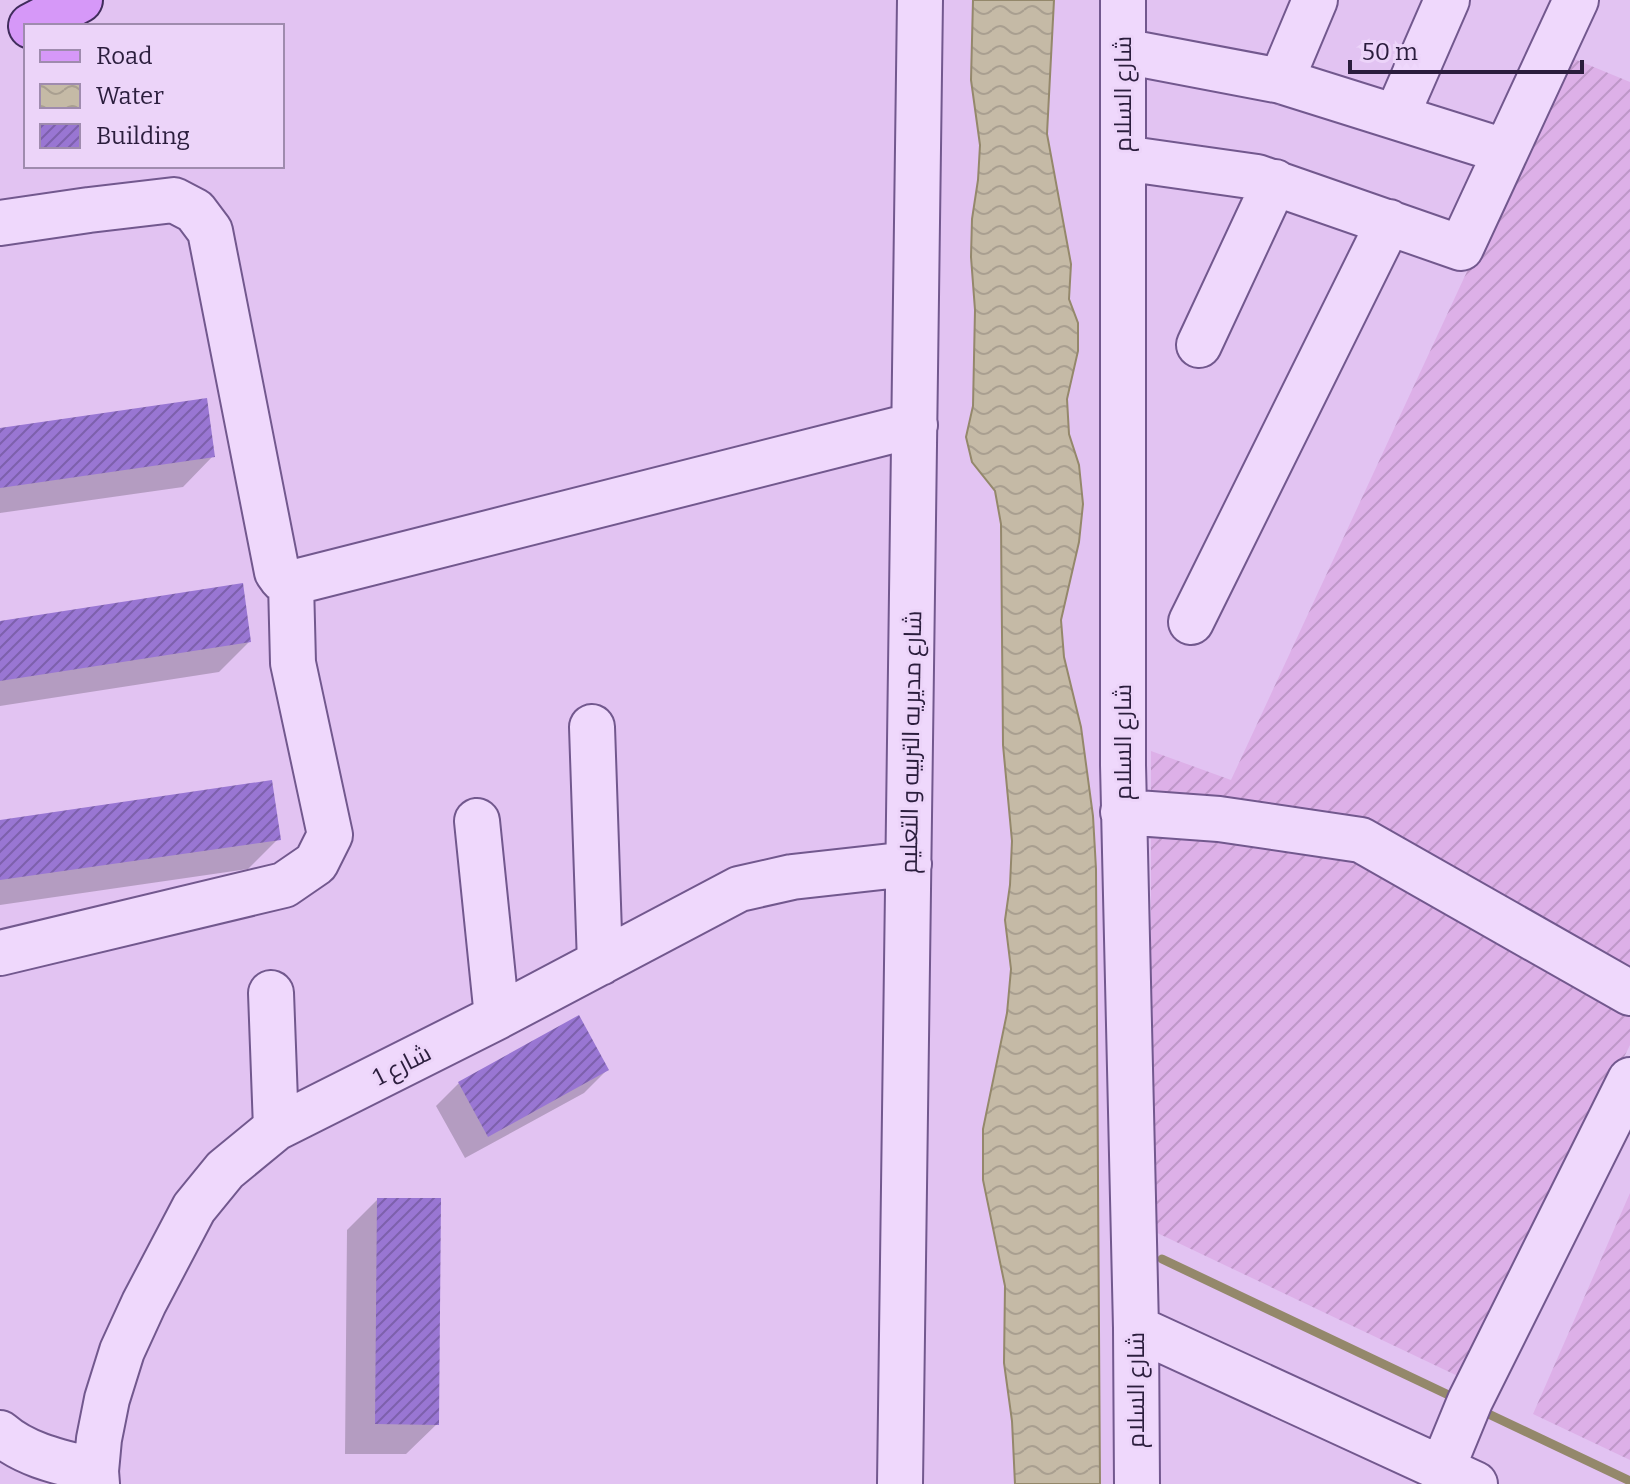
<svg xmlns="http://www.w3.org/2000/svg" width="1630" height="1484" font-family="Bitter,Cairo,serif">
	<defs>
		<pattern id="farmland-furrows" width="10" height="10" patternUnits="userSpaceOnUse" patternTransform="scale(2)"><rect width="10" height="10" fill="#ddb0e8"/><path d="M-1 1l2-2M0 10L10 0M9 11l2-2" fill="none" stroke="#be97c8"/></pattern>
		<pattern id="water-waves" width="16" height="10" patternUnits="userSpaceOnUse" patternTransform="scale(2)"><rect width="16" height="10" fill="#c5baa6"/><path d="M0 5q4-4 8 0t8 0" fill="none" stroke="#a99f90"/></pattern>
		<pattern id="building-hatch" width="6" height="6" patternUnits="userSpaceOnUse" patternTransform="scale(2)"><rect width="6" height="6" fill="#9976d3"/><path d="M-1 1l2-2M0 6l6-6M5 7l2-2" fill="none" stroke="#7d60ac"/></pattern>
	</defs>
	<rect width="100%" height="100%" fill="#e2c3f2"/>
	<path fill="url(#farmland-furrows)" d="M1567,56L1630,82V1045L1464,1379L1151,1230V751L1231,780Z
		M1630,1193V1460L1533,1414Z"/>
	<path fill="url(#water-waves)" stroke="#94886b" stroke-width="2" d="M973,0H1054L1047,134L1071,264L1069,299L1078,323V351L1067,399L1069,434L1079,465L1083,504L1079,542L1061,620L1064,657L1081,727L1093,816L1096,869L1100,1484H1015L1012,1421L1004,1363L1005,1286L983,1180V1129L1007,1013L1011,969L1005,920L1010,885L1012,841L1003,745L1001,524L995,491L972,462L966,437L973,406L975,310L971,257L972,219L978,180L980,145L971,80Z"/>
	<path fill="#0003" d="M0,430L213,456L183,487L0,513Z
		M0,623L249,642L219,672L0,706Z
		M0,822L278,839L248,869L0,905Z
		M607,1070L584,1093L465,1158L436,1106L459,1083Z
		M377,1200L437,1424L406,1454H345L347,1230Z"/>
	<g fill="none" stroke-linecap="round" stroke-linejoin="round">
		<path stroke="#94886b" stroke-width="9" d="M1162,1259L1457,1399
			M1478,1409L1630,1481"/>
	</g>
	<path fill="url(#building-hatch)" d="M207,398L215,457L0,488V428Z
		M243,583L251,642L0,681V621Z
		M272,780L281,840L0,880V820Z
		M579,1015L609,1070L488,1137L458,1082Z
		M377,1198H441L439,1425L375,1424Z"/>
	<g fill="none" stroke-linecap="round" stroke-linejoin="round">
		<g stroke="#72588e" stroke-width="48">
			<path id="minor" d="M1123,0V765L1136,1328L1137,1484
				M1123,51L1281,81L1504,151
				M1281,81L1315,0
				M1396,117L1447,0
				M1123,158L1257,177L1461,248L1576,0
				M0,223L89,210L174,200L195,211L210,231L277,572L282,579L291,583L915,425
				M1199,345L1275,182
				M1191,622L1389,222
				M592,727L600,963
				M1123,812L1219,819L1361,840L1630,993
				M477,821L497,1017
				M0,953L284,885L316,863L330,835L293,663L291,583
				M271,993L276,1128
				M1136,1328L1475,1484
				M0,1433C26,1456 64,1463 96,1471
				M1442,1469L1470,1401L1630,1080
				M97,1484L96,1471L99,1439L107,1399L122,1351L144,1303L194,1208L225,1170L276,1128L497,1017L739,889L792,877L909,864
				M900,1484L920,0"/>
		</g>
		<g stroke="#402c5c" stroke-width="48">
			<path id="major" d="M31,26L80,0"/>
		</g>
		<use href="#minor" stroke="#efd8fc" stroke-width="44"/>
		<use href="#major" stroke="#d698f8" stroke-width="44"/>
	</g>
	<g text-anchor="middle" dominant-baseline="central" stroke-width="6" stroke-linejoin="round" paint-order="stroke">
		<g font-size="24" fill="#2b1d3d" stroke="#ecd4f9">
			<text transform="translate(1123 94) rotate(-90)">شارع السلام</text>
			<text transform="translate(911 742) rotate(-89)">شارع مديريه التربيه و التعليم</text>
			<text transform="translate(1123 742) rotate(-90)">شارع السلام</text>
			<text transform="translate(402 1065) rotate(-27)">شارع 1</text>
			<text transform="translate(1136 1390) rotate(-90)">شارع السلام</text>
		</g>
	</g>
	<rect x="24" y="24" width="260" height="144" fill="#ecd4f9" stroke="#9f8bae" stroke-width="2"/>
	<rect x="40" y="50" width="40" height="12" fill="#d698f8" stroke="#9f8bae" stroke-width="2"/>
	<text x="96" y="64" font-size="24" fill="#2b1d3d">Road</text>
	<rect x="40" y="84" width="40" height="24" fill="url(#water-waves)" stroke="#9f8bae" stroke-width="2"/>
	<text x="96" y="104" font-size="24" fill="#2b1d3d">Water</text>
	<rect x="40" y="124" width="40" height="24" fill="url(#building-hatch)" stroke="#9f8bae" stroke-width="2"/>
	<text x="96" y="144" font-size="24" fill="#2b1d3d">Building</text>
	<path d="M1350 60v12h232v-12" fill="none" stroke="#2b1d3d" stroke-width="4"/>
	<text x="1362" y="60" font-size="24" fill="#2b1d3d" stroke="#ecd4f9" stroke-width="6" paint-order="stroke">50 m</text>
</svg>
